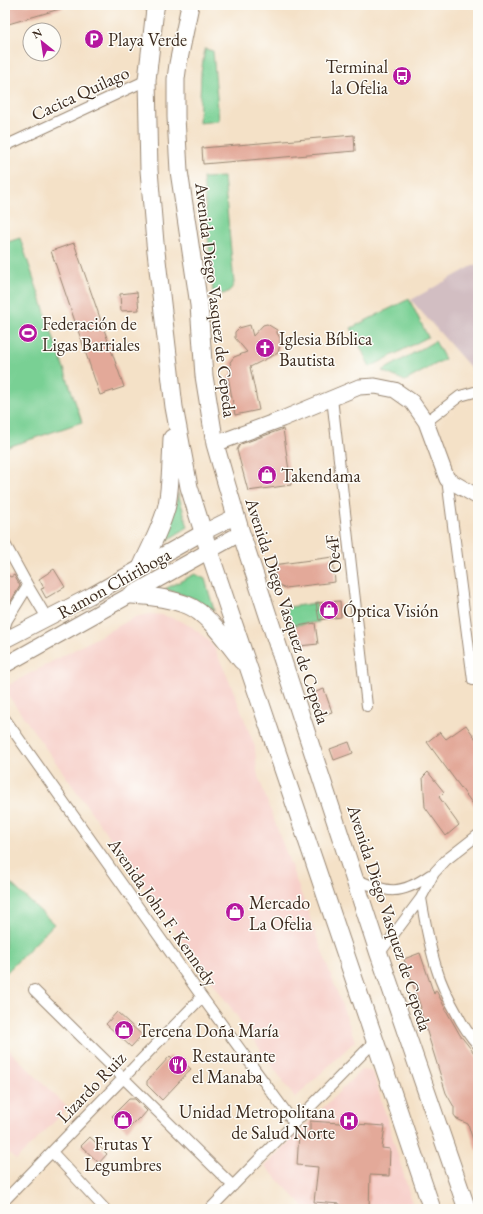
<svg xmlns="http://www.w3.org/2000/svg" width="483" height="1214" font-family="'EB Garamond',serif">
	<rect width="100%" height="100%" fill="#fdfcf7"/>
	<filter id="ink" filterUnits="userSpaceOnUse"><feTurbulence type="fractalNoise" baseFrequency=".025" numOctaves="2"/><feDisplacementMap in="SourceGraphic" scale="8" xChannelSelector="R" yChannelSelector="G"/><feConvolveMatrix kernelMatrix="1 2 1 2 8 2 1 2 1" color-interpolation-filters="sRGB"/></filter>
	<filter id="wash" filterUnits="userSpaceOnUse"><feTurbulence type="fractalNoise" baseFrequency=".012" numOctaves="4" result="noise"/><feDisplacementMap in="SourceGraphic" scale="16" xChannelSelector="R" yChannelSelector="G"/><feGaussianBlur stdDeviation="0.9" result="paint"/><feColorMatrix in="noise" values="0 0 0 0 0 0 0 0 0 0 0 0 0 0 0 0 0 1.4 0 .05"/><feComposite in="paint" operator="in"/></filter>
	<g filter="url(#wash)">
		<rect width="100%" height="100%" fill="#f4e1c7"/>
		<path fill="#f7d0ca" d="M150,614L162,615L178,620L192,627L207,639L215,649L234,692L255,747L257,772L261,784L355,1041L295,1098L5,691V687L135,617Z
			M5,1046L68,1108L16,1160L5,1150V1086L7,1084L5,1082Z
			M361,1070L371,1071L374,1076L414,1209H306L265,1166Z"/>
		<path fill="#d2bec2" d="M478,263V376L411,300Z"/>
		<path fill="#79d094" stroke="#5a7d59" d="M205,49L213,51L219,121L199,123L201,73Z
			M224,177L234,283C232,289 229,292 223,294L213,292L203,178Z
			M20,238L82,422L5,448V243Z
			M409,299L428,337L370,367L351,328Z
			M435,341L445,359L405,381L382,371Z
			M178,493L188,527L166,541L172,522Z
			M195,574L205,579L214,610L193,598L165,589Z
			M316,603L319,622L290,626C289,620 285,612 289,607Z
			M5,878L54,924L5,974Z"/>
		<g id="blocks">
			<path fill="#e3a999" d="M5,5H63V8L5,25Z
				M354,135L355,151L203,164L202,148Z
				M74,243L124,387L100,395L51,251Z
				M137,292L139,310L121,311L120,294Z
				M267,324L277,330V333L280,338V344L278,353L250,367L259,410L235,415L228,376L232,375L230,362L234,357L247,352L235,338V332L239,328L250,325L253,336L263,325Z
				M283,429L291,485L248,491L237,450L239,446L241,444Z
				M333,557L335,582L285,588L278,584L273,565Z
				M54,569L65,587L46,598L41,589L44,588L39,579Z
				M5,574L11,577L14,575L20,586L5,611Z
				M340,601L341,617L319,620L316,603Z
				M315,623L318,644L299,646L291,627Z
				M324,689L332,712L320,716L313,693Z
				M466,725L478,742V811L427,742L440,732L446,739Z
				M349,742L353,753L334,760L330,749Z
				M428,772L444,792L439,797L459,825L446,836L425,807L423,777Z
				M420,953L434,994L436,990L447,1012L460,1035L478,1058V1150H476L468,1124L457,1119L454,1115V1107L446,1093L420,1009L421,1008L404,959Z
				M117,1012L142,1035L131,1047L106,1024Z
				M170,1056L175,1061L178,1057L191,1069L162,1100L147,1085V1081Z
				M129,1099H135L147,1111L140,1119L139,1118L127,1130L112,1116Z
				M310,1121L385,1126L382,1148L390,1149L389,1176L370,1175L369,1209H341L340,1204L314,1202L318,1167L297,1165L299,1133L310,1134Z
				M90,1137L107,1154L99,1163L81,1146Z"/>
		</g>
	</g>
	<g filter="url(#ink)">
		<use href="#blocks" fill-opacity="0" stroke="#988672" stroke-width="1"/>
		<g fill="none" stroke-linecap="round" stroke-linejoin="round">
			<g stroke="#988672" stroke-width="12">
				<path id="street" d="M5,146L147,80
					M332,398L367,706
					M426,422L460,396L478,391
					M447,479L473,680
					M5,544L28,586L7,620L5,626
					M28,586L47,618
					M5,719L202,997L294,1123
					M355,879C388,893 400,896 430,875
					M421,898C425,922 429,946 437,970C441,984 448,998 456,1012C462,1024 469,1035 478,1045
					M379,954L421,898L434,873L446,860L478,835
					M34,990L233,1186
					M52,1152L105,1209
					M5,1200L202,997
					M210,1209L375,1041"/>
			</g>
			<g stroke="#988672" stroke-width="17">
				<path id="secondary" d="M215,444L282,419L359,387L375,386L395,390L412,402L426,422L447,479L478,497
					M5,640L92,595L204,532L236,516
					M5,665L241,533"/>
			</g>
			<g stroke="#988672" stroke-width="19">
				<path id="primary" d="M156,5L155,9L147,80L149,170L155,243L174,407L189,487L209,551L432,1209
					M190,5L178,64L176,79V117L179,171L199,305L204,376L215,444L225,479L241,533L379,954L467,1209
					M141,568C150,547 162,527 167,505C171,483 171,460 172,438
					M132,595C151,596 169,598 187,605C208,613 228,644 242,661"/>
			</g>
			<use href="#street" stroke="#fff" stroke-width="10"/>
			<use href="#secondary" stroke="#fff" stroke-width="15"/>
			<use href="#primary" stroke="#fff" stroke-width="17"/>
		</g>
	</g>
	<defs>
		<g id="parking-disc" transform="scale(1)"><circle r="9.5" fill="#b5179e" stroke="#fdfcf7"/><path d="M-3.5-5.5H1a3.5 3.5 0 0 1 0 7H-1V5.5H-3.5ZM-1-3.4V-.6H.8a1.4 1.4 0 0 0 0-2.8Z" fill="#fff"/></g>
		<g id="bus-disc" transform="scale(1)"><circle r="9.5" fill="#b5179e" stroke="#fdfcf7"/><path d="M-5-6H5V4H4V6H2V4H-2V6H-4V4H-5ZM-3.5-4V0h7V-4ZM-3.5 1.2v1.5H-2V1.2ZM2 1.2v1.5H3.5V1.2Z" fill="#fff"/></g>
		<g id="stadium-disc" transform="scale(1)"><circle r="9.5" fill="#b5179e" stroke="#fdfcf7"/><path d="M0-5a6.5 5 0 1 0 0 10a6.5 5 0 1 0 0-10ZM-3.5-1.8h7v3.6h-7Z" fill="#fff"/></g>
		<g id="church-disc" transform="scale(1)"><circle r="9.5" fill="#b5179e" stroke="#fdfcf7"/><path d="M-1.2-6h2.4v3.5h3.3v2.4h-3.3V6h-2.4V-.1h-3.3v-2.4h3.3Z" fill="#fff"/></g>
		<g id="shop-disc" transform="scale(1)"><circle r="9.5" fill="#b5179e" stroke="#fdfcf7"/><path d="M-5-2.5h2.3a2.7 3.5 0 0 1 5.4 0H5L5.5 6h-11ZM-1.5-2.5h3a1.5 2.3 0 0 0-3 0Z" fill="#fff"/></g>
		<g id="restaurant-disc" transform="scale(1)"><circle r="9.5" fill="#b5179e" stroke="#fdfcf7"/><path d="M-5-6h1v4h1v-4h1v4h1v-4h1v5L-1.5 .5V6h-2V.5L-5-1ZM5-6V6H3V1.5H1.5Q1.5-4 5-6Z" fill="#fff"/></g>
		<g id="hospital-disc" transform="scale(1)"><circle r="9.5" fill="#b5179e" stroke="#fdfcf7"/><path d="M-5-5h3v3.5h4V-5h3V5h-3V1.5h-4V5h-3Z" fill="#fff"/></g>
	</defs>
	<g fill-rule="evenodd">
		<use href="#parking-disc" x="94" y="39"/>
		<use href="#bus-disc" x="402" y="76"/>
		<use href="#stadium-disc" x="28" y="333"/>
		<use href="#church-disc" x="265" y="348"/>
		<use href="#shop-disc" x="267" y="475"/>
		<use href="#shop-disc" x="329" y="610"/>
		<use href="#shop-disc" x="235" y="912"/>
		<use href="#shop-disc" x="124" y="1030"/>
		<use href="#restaurant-disc" x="178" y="1065"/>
		<use href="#shop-disc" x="123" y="1120"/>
		<use href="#hospital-disc" x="349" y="1121"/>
	</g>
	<g text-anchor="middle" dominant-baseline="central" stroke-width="3" stroke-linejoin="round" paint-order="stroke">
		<g font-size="18" fill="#3b2a1e" stroke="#fdfcf7" text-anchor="start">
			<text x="108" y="39">Playa Verde</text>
			<text x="388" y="66" text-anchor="end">Terminal<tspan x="388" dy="21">la Ofelia</tspan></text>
			<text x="42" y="323">Federación de<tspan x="42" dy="21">Ligas Barriales</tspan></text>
			<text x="279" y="338">Iglesia Bíblica<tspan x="279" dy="21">Bautista</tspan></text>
			<text x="281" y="475">Takendama</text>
			<text x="343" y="610">Óptica Visión</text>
			<text x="249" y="902">Mercado<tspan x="249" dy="21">La Ofelia</tspan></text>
			<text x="138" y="1030">Tercena Doña María</text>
			<text x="192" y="1055">Restaurante<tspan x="192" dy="21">el Manaba</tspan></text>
			<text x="335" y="1111" text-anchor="end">Unidad Metropolitana<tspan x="335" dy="21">de Salud Norte</tspan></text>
			<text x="123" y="1143" text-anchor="middle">Frutas Y<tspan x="123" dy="21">Legumbres</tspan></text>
		</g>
		<g font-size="18" fill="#3b2a1e" stroke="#fdfcf7">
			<text transform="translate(80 93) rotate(-25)">Cacica Quilago</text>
			<text transform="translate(216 300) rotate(83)">Avenida Diego Vasquez de Cepeda</text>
			<text transform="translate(333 554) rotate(-96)">Oe4F</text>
			<text transform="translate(114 583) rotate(-29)">Ramon Chiriboga</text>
			<text transform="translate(288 611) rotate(72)">Avenida Diego Vasquez de Cepeda</text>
			<text transform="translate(163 912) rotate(55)">Avenida John F. Kennedy</text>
			<text transform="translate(390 918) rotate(72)">Avenida Diego Vasquez de Cepeda</text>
			<text transform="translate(91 1087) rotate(-46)">Lizardo Ruiz</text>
		</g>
	</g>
	<rect width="483" height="1214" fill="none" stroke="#fdfcf7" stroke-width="20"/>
	<g transform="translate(42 42) rotate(330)"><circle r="19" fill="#fdfcf7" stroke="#afa8a0"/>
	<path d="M0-3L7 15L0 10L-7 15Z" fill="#b5179e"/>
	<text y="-6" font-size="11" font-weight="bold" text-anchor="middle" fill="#3b2a1e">N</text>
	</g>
</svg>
